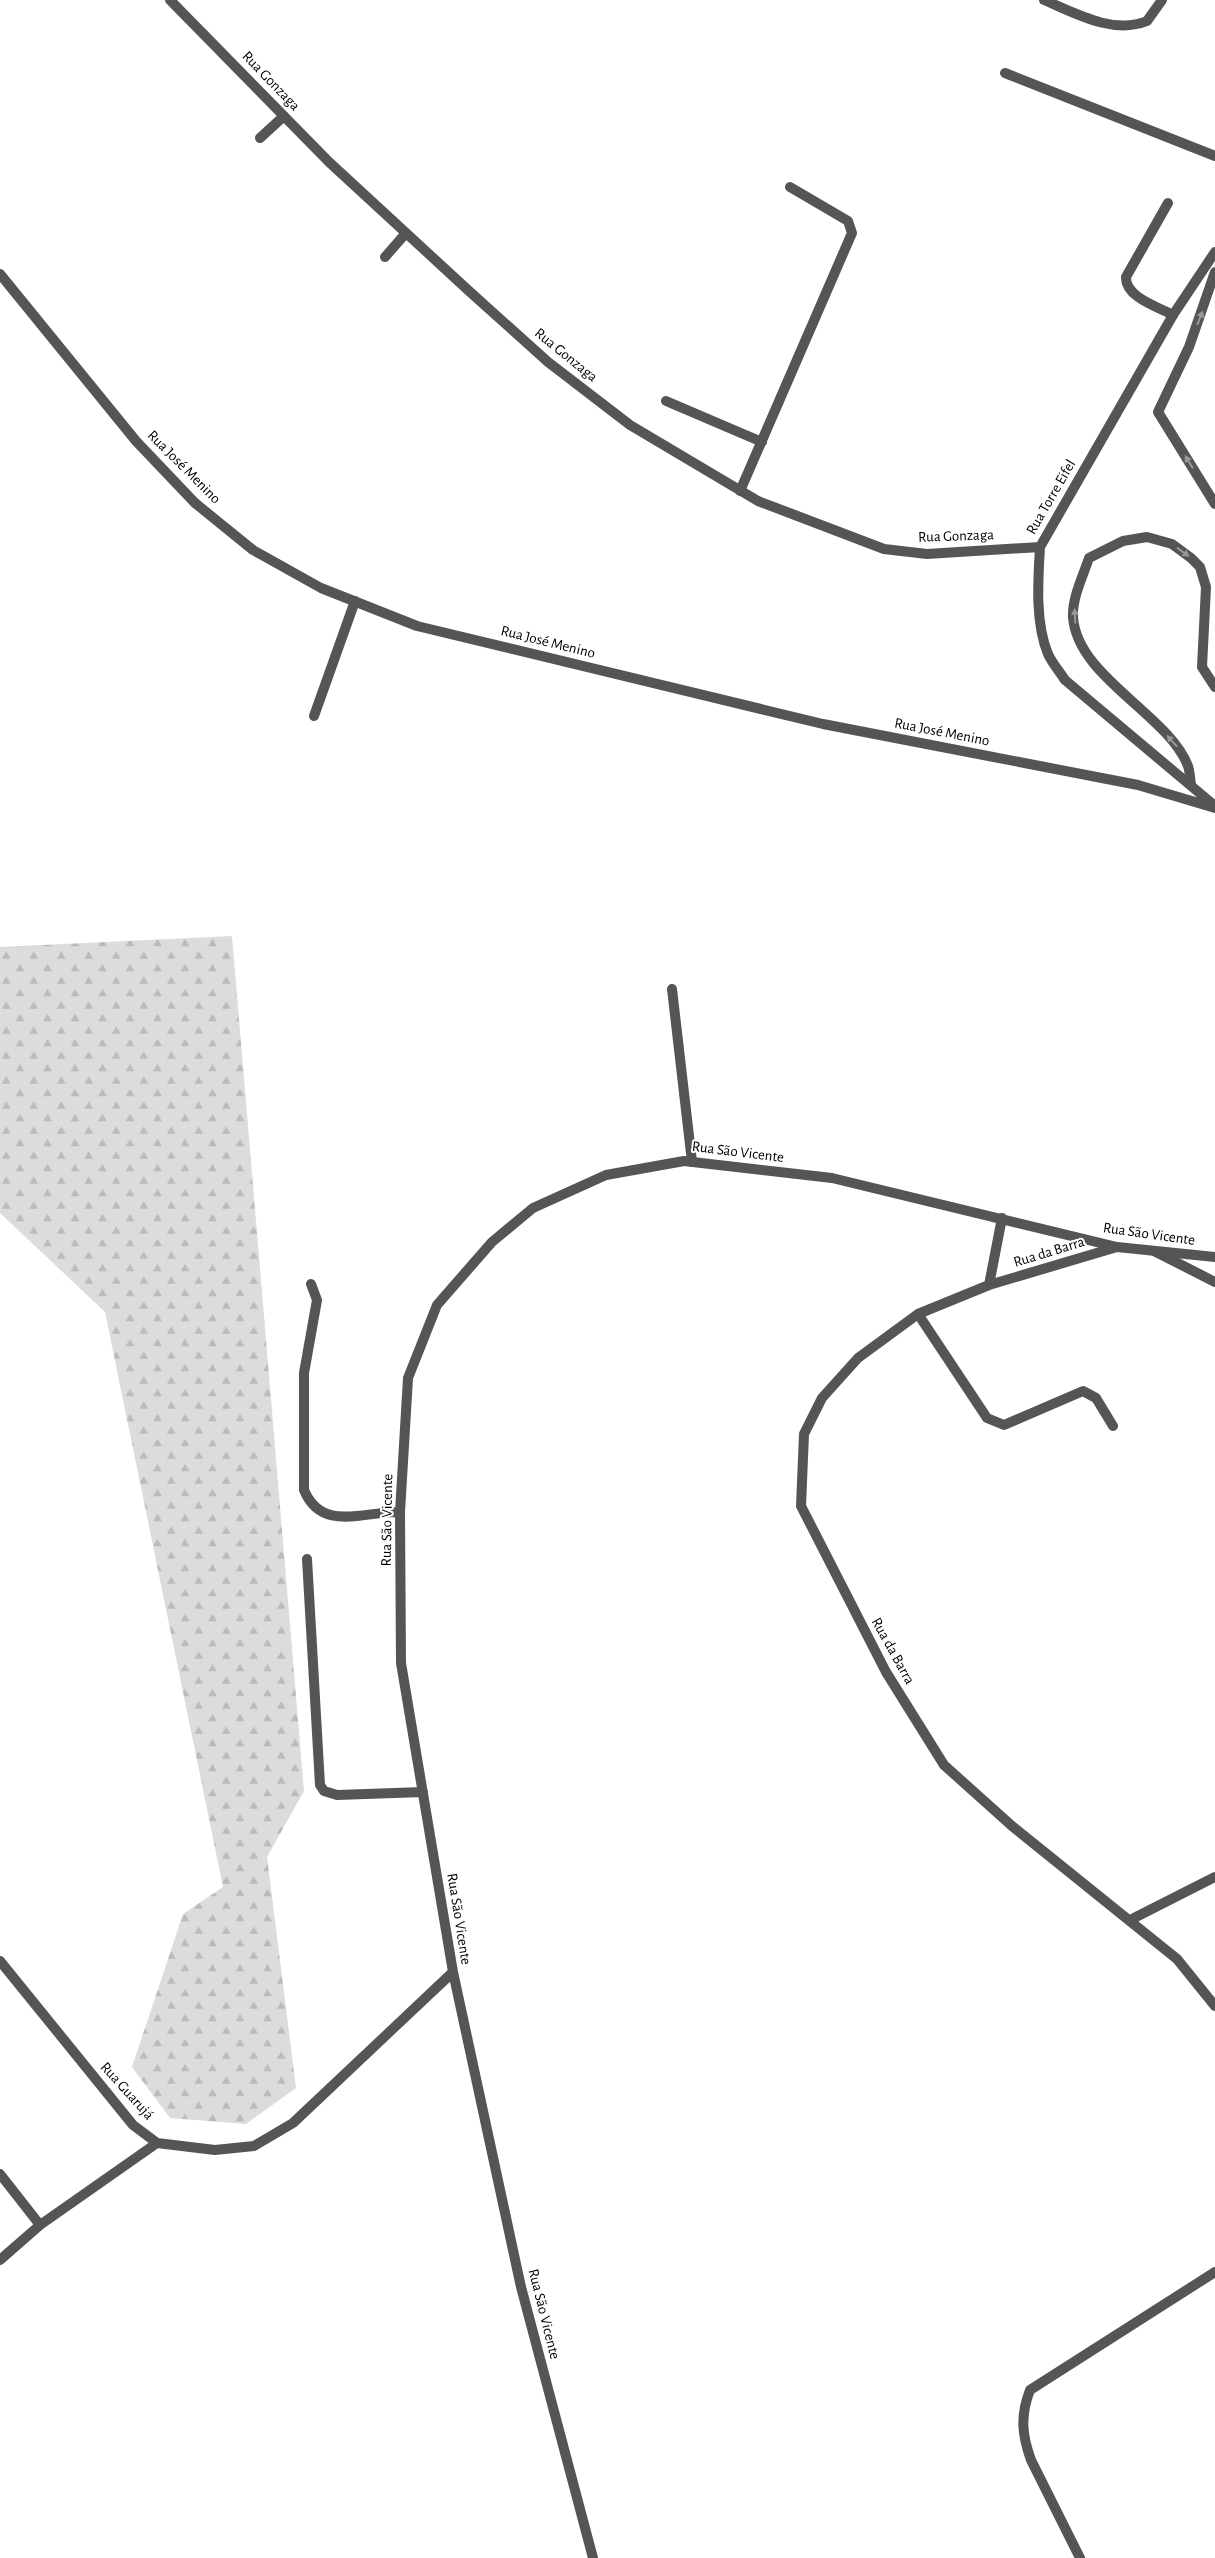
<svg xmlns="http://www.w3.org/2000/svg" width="1215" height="2558" font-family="'Alegreya Sans',sans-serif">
	<defs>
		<pattern id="forest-firs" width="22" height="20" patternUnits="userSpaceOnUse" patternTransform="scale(1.25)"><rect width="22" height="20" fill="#dcdcdc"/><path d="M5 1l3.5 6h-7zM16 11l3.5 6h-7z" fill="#bbb"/></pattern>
	</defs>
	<rect width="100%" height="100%" fill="#fff"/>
	<path fill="url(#forest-firs)" d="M232,936L304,1791L267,1857L296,2088L246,2124L170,2118L132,2067L183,1914L223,1887L105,1312L0,1213V947Z"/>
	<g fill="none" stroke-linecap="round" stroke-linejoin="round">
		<path stroke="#555" stroke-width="10" d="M1044,0C1075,13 1113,35 1147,21L1162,0
			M1005,73L1215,156
			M1168,203L1126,277C1125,297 1158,307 1173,315
			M1215,272L1189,347L1158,412L1215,504
			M666,401L762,442
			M740,491L852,233L848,221L790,187
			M314,716L355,601
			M1191,785C1190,779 1190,772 1188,766C1168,714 1077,677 1073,617C1072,598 1083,576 1089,558L1123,541L1147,537L1172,544L1191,558L1200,567L1206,587L1202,667L1215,687
			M672,989L692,1162
			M1117,1247L989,1285L918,1314L858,1358L822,1398L804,1434L801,1506L886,1672L944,1765L1012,1826L1177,1959L1215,2006
			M1154,1251L1215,1282
			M989,1285L1002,1218
			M918,1314L987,1418L1004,1425L1083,1391L1096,1398L1113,1426
			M1130,1920L1215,1877
			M1080,2558L1031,2460C1022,2435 1020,2416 1030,2390L1215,2272"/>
		<path stroke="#555" stroke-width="10" d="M170,0L329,162L469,291L548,362L630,425L758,501L884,549L927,554L1040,547
			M260,138L284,116
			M1215,252L1173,315L1040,547C1038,580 1035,623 1048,654C1052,663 1060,672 1065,680L1215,806
			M385,257L406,233
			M0,274L136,441L195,503L253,550L321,588L417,626L823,724L1138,785L1215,808
			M311,1284L317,1300L304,1373V1490C322,1533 364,1511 400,1512
			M307,1559L320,1785L324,1791L337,1795L423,1792
			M0,1961L133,2125L157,2143L215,2150L254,2146L293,2123L453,1972
			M0,2174L40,2225
			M0,2260L40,2225L157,2143
			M593,2558L521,2287L453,1972L401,1663L400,1512L408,1378L437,1305L492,1242L533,1208L606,1175L684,1161L832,1178L1117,1247L1215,1257"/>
	</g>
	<defs><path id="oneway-solid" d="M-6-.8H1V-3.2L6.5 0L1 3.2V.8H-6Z" transform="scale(1.25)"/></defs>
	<g fill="#999">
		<use href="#oneway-solid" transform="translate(1200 318) rotate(-68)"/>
		<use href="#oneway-solid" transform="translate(1189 462) rotate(-122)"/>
		<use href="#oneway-solid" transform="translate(1183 552) rotate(36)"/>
		<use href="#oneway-solid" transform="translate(1075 616) rotate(-93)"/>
		<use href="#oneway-solid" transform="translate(1172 741) rotate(-132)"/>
	</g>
	<g text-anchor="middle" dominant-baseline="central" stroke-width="4" stroke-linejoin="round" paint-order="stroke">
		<g font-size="15" fill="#000" stroke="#fff">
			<text transform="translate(271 81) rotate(46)">Rua Gonzaga</text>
			<text transform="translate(566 355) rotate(39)">Rua Gonzaga</text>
			<text transform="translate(184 467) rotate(45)">Rua José Menino</text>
			<text transform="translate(1051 497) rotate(-60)">Rua Torre Eifel</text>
			<text transform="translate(956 536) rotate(-2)">Rua Gonzaga</text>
			<text transform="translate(548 642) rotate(14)">Rua José Menino</text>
			<text transform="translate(942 732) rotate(11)">Rua José Menino</text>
			<text transform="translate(738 1152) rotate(7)">Rua São Vicente</text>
			<text transform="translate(1149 1234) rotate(8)">Rua São Vicente</text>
			<text transform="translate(1049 1252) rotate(-17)">Rua da Barra</text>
			<text transform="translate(387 1520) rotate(-89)">Rua São Vicente</text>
			<text transform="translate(893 1651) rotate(61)">Rua da Barra</text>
			<text transform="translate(459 1919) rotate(81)">Rua São Vicente</text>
			<text transform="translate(127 2091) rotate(48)">Rua Guarujá</text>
			<text transform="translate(544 2314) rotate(76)">Rua São Vicente</text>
		</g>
	</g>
</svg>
